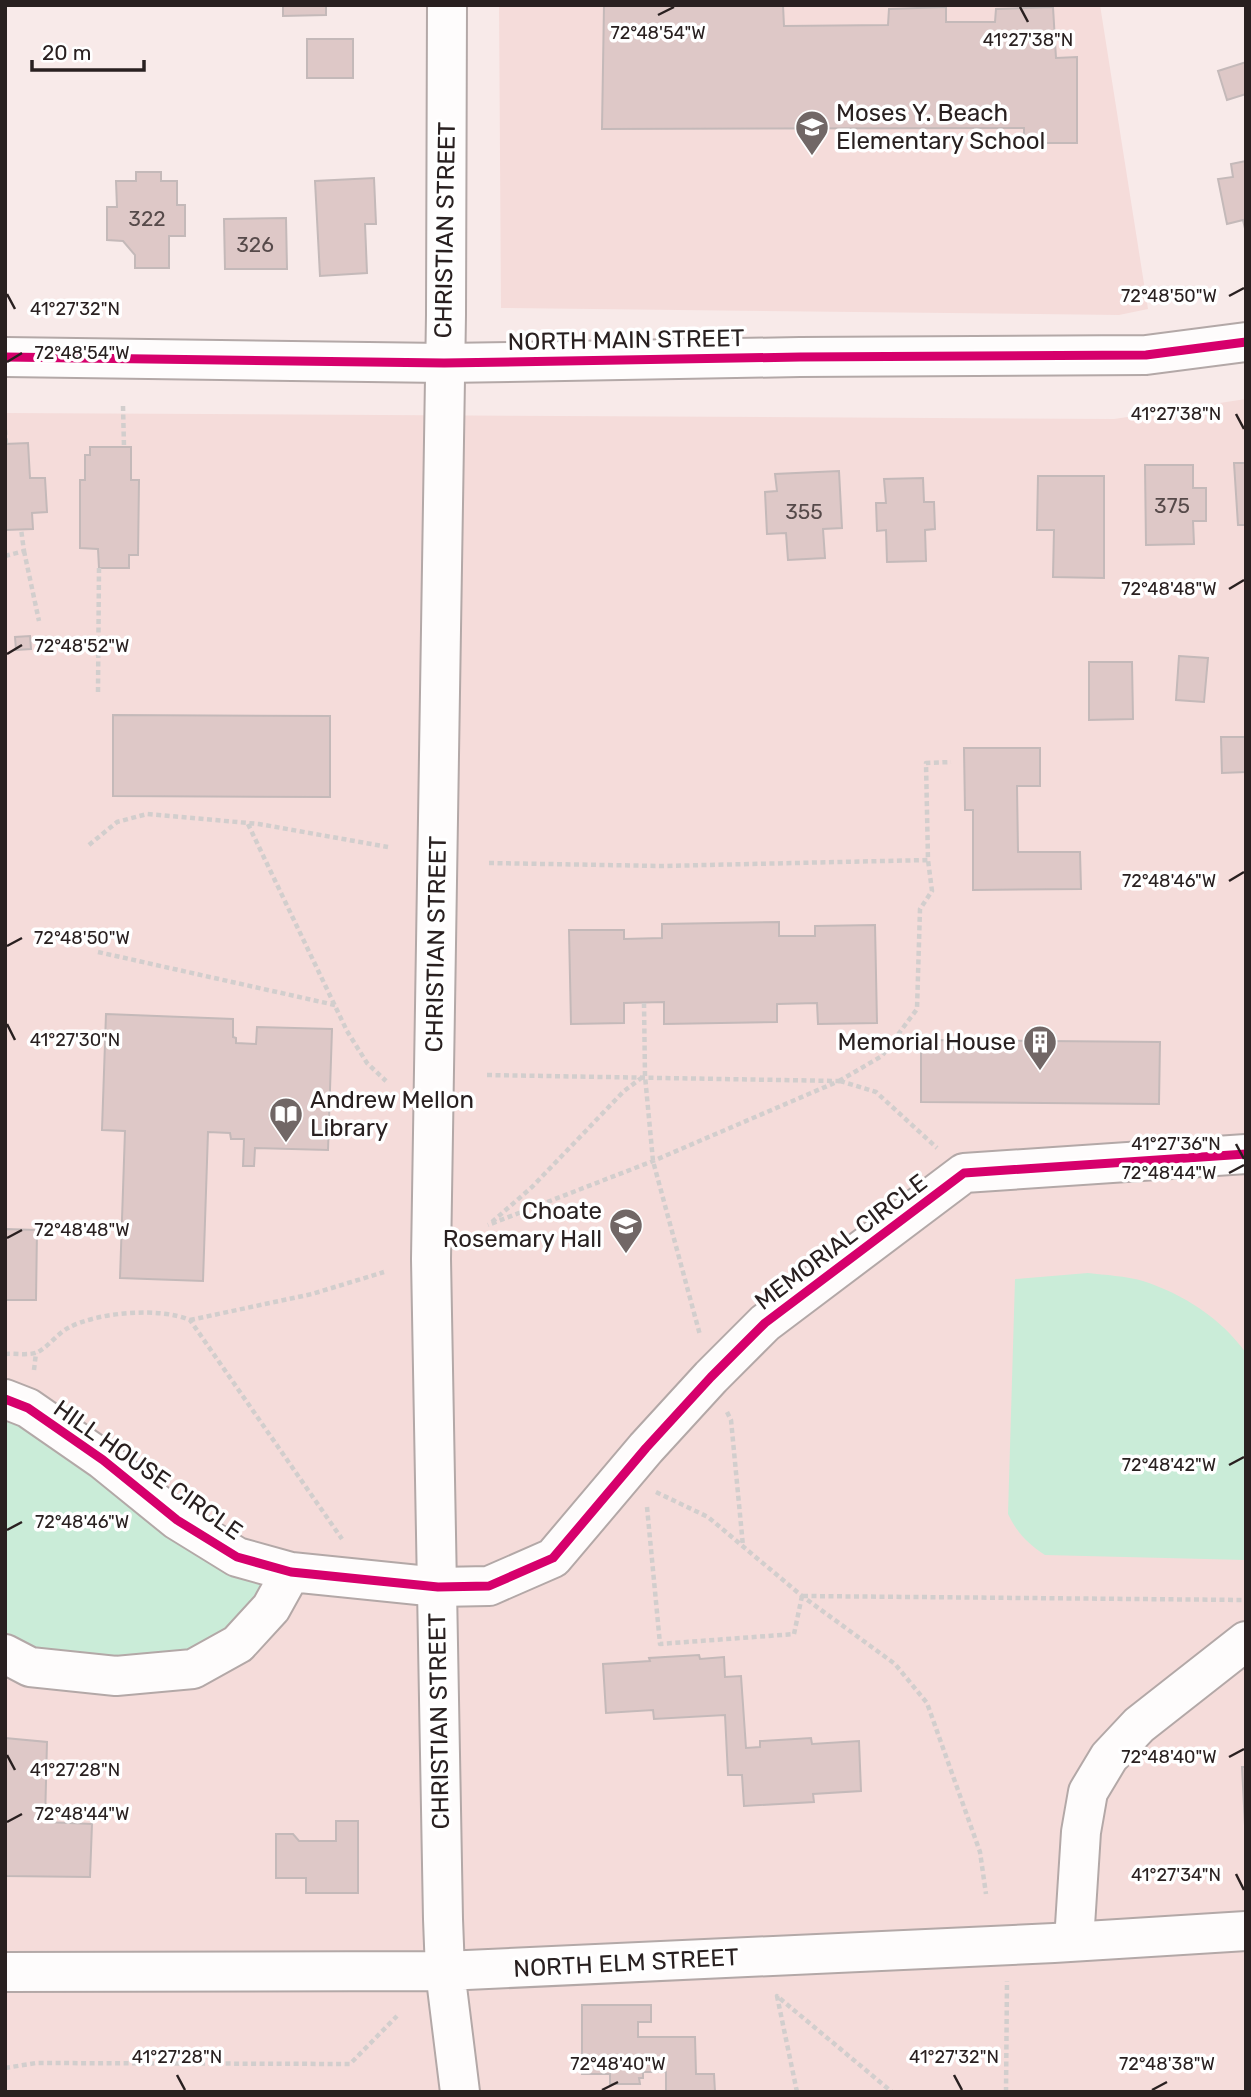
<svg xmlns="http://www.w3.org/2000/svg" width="1251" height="2097" font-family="Rubik,sans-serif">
	<rect width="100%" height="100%" fill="#f8eae9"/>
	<path fill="#f5dcda" d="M499,5H1100L1148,309L1119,315L501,308Z
		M1246,399V2092H5V413L1114,419Z"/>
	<path fill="#caecd8" d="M1088,1273C1105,1275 1126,1276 1143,1281C1183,1294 1221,1318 1246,1353V1560L1045,1555C1028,1544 1017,1533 1008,1514L1015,1279Z
		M5,1413L284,1585L193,1669L5,1651Z"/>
	<path fill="#dec8c7" stroke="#c4b9b9" stroke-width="2" d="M283,5H326V15L283,16Z
		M604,5H783L784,26L888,25L889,9L946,7V22H995L996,9L1053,7L1056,58L1077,57V143H1024V128L602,129Z
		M307,39H353V78H307Z
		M1246,62V94L1227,100L1218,71Z
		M1246,161V233L1243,220L1227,224L1218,179L1233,177L1231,164Z
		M136,172H161V181H177V205H185V236H169V268H135V255L123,241L107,240V207H117L116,181H136Z
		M374,178L376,224H365L367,273L320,276L315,181Z
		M286,218L287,269H225L224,219Z
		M28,443L30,478H45L47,512L32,513L33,529L5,530V444Z
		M90,447H131V480H139L138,555H129V568H99L98,549L80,548V480H85V455H90Z
		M1234,463H1246V525H1238Z
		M1145,465H1193V488H1206V521H1193L1194,544L1146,545Z
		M839,471L842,528L823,529L825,558L788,560L786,533L767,534L765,492L777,491L775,474Z
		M1038,476H1104V578L1053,577L1054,530H1037Z
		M923,478L924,502H934L935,529L925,530L926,561L887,562L886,530L877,531L876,503H886L884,479Z
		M30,636L31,649L16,650L15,637Z
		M1179,656L1208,658L1204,702L1176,700Z
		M1089,662H1132L1133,719L1089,720Z
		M113,715L330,716V797L113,796Z
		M1221,737H1246V772L1222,773Z
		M964,748H1040V786H1017L1018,852H1080L1081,889L973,890V810H965Z
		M779,922V936H815V926L875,925L877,1023L818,1024L817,1003L777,1004V1022L664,1024V1002L624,1003V1023L571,1024L569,930H624V939L662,938V924Z
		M106,1014L233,1019V1037L236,1038V1043L256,1044L257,1027L332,1029L328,1150L255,1148L254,1166H243L244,1139H231L230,1133L208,1132L203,1281L120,1278L125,1131L102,1130Z
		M921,1040L1160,1042L1159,1104L921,1102Z
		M5,1229L37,1230L36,1300H5Z
		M699,1655L700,1659L724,1657L725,1677L741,1676L746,1748L760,1747V1741L811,1738L812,1744L859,1741L861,1791L813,1794L814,1802L744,1806L742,1775H728L725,1715L654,1719L653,1710L606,1713L603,1664L650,1661L649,1658Z
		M5,1738L47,1742L45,1822L92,1824L90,1877L5,1876Z
		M1242,1767H1246V1845Z
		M336,1821H358V1893H306V1878H276V1834H293L299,1841H336Z
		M582,2005H651V2022H638V2037H695L696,2074H714L715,2092H666V2072H643V2078H639L640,2084H610V2074H582Z"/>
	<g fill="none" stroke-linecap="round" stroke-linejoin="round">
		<g stroke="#b3a8a7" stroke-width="42">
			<path id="minor" d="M5,357L444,363L800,357L1146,355L1246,342
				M5,1399L28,1408L103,1460L177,1520L237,1557L291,1572L438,1587L489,1586L553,1558L646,1448L711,1377L765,1323L964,1173L1246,1154
				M5,1654L30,1667L116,1676L193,1669L238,1644L271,1608L291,1572
				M1074,1941L1081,1832L1088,1792L1109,1757L1139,1725L1246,1641"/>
		</g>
		<g stroke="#b3a8a7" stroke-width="42">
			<path id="major" d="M447,5L446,315L431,1259L443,1919L445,1971L460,2092
				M5,1972L445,1971L1054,1943L1246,1931"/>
		</g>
		<path stroke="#d2cecd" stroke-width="4.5" stroke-dasharray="5 3.5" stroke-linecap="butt" d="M123,406L124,447
			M5,430L6,444
			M24,551L39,621
			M5,556L24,551L21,529
			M98,692L99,568
			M248,824L347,1031L367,1063L386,1081
			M89,845L117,822L147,814L259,824L388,847
			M489,863L662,866L928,860L926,763L951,762
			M98,952L335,1005
			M644,1003L645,1076L653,1161L700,1335
			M487,1075L839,1081L653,1161L488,1225
			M839,1081L882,1056L917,1009L920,909L932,891L928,860
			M840,1081L876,1092L937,1148
			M492,1222L532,1187L624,1091L644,1076
			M190,1320L312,1294L384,1272
			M5,1354C14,1353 30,1356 38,1352C49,1346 57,1334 68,1328C97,1312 160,1307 190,1320L342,1539
			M34,1370L36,1353
			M727,1412L731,1420L743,1546
			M656,1492L708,1517L802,1596L895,1664L927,1703L980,1852L986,1894
			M647,1507L660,1644L794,1634L802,1596
			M803,1596L1246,1600
			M5,2068L36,2063L350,2064L397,2016
			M797,2092L777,1996L892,2092
			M1006,2092L1007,1981"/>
		<use href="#minor" stroke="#fefcfc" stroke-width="38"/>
		<use href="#major" stroke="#fefcfc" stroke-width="38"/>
		<g stroke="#fff" stroke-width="13">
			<path id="cycleway" d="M5,357L444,363L800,357L1146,355L1246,342
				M5,1399L28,1408L103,1460L177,1520L237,1557L291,1572L438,1587L489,1586L553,1558L646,1448L711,1377L765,1323L964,1173L1246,1154"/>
		</g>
		<use href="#cycleway" stroke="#d6006c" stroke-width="9"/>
	</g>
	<path fill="none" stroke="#292020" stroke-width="2.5" d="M1020,7L1028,22M658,15L674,7M7,294L15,309M1229,296L1244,288M7,362L22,353M1236,414L1244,429M1229,589L1244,580M7,654L22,645M1229,881L1244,872M7,946L22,938M7,1024L15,1040M1236,1144L1244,1159M1229,1173L1244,1165M7,1238L22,1230M1229,1465L1244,1457M7,1530L22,1522M7,1755L15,1770M1229,1757L1244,1749M7,1822L22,1814M1236,1874L1244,1890M177,2075L185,2090M954,2075L962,2090M602,2090L618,2082M1152,2090L1167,2082"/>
	<defs>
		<g id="school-pin" transform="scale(1.75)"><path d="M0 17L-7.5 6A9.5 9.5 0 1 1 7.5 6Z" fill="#716766" stroke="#fff"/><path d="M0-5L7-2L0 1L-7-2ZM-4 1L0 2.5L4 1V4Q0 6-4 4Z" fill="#fff"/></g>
		<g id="building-pin" transform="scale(1.75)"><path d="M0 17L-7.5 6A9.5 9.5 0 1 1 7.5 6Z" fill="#716766" stroke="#fff"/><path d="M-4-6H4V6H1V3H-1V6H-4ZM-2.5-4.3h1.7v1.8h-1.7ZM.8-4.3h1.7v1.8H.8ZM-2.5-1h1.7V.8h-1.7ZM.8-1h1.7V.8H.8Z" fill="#fff"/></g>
		<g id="library-pin" transform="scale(1.75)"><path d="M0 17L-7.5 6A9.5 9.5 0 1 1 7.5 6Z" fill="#716766" stroke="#fff"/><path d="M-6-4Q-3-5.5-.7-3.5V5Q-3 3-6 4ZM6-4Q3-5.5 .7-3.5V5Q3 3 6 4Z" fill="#fff"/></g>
		<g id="university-pin" transform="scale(1.75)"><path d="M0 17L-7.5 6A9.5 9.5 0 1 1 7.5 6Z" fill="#716766" stroke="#fff"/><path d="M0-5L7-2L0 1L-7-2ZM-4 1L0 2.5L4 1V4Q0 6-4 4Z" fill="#fff"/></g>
	</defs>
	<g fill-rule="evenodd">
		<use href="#school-pin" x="812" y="127"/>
		<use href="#building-pin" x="1040" y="1042"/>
		<use href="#library-pin" x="286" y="1114"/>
		<use href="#university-pin" x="626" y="1225"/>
	</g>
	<g text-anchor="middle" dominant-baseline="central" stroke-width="7" stroke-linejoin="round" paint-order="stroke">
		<g font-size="21" fill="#564a4a">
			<text x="147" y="218">322</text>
			<text x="255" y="244">326</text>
			<text x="1172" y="505">375</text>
			<text x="804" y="511">355</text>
		</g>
		<g font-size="24" fill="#292020" stroke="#fff" text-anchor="start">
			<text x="836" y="113">Moses Y. Beach<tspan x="836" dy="28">Elementary School</tspan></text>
			<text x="1016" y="1042" text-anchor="end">Memorial House</text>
			<text x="310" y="1100">Andrew Mellon<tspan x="310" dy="28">Library</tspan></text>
			<text x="602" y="1211" text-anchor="end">Choate<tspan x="602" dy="28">Rosemary Hall</tspan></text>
		</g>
		<g font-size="24" fill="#292020" stroke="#fff">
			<text transform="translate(445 230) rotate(-89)">CHRISTIAN STREET</text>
			<text transform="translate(626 340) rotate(-1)">NORTH MAIN STREET</text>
			<text transform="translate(436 944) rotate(-89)">CHRISTIAN STREET</text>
			<text transform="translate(841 1242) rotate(-37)">MEMORIAL CIRCLE</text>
			<text transform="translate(148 1470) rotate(35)">HILL HOUSE CIRCLE</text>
			<text transform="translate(439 1721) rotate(-91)">CHRISTIAN STREET</text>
			<text transform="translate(626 1963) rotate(-3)">NORTH ELM STREET</text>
		</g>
	</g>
	<g font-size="18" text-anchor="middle" fill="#292020" stroke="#fff" stroke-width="7" stroke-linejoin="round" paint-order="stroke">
		<text x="658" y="39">72°48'54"W</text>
		<text x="1028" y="46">41°27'38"N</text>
		<text x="1169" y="302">72°48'50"W</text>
		<text x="75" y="315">41°27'32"N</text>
		<text x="82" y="359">72°48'54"W</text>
		<text x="1176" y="420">41°27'38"N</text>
		<text x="1169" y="595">72°48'48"W</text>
		<text x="82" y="652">72°48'52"W</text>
		<text x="1169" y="887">72°48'46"W</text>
		<text x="82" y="944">72°48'50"W</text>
		<text x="75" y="1046">41°27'30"N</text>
		<text x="1176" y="1150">41°27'36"N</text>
		<text x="1169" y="1179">72°48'44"W</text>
		<text x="82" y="1236">72°48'48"W</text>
		<text x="1169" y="1471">72°48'42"W</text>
		<text x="82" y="1528">72°48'46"W</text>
		<text x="1169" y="1763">72°48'40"W</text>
		<text x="75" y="1776">41°27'28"N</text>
		<text x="82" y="1820">72°48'44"W</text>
		<text x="1176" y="1881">41°27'34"N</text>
		<text x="177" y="2063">41°27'28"N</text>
		<text x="954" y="2063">41°27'32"N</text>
		<text x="618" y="2070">72°48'40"W</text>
		<text x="1167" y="2070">72°48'38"W</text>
	</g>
	<rect width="1251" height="2097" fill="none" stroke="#292020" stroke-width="14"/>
	<path d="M32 60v10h112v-10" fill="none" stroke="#292020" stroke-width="3.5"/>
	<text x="42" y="60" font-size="21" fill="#292020" stroke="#ffffff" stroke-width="5" paint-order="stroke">20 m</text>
</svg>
